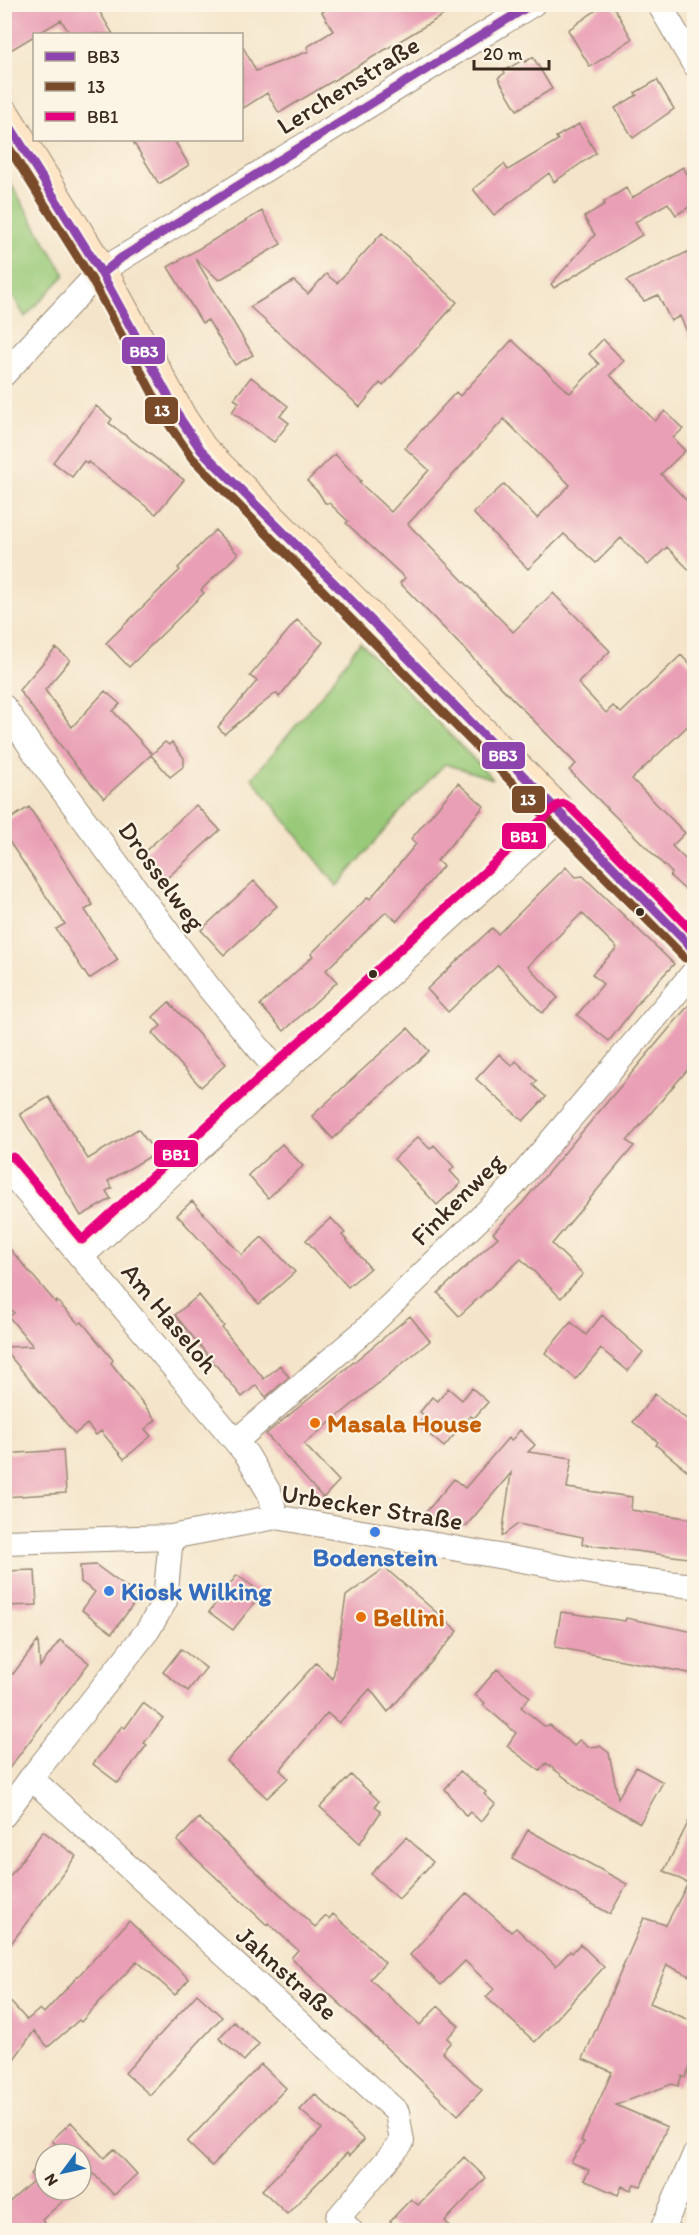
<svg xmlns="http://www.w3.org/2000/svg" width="699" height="2235" font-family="Itim,sans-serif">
	<rect width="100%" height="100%" fill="#fcf5e5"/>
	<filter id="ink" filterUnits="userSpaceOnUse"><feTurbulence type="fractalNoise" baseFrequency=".0167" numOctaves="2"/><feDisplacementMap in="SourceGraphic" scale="12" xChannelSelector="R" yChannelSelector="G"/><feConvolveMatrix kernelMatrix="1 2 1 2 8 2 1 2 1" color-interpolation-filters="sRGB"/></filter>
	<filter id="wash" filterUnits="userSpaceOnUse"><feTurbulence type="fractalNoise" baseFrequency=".008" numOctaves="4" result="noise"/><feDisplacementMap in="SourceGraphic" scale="24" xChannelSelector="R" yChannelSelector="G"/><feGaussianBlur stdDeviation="1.35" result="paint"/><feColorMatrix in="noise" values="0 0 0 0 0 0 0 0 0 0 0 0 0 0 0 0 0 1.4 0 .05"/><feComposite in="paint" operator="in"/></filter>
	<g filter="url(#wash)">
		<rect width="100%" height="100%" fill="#f4e5ca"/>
		<path fill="#99ca79" stroke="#6a7a4c" stroke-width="1.5" d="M5,174L65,275L25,317L5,283Z
			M360,642L493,779L445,764L413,797L337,886L252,778L324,692Z"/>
		<g id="blocks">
			<path fill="#e99fb5" d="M4,4H95L113,34H70L61,20L4,54Z
				M335,4H462L279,113L267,93L242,109V45L256,71L309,51L307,47L333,31L322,12Z
				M605,4H612L632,39L590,67L568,30Z
				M533,57L552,89L517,110L498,78L505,73L504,71L524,59L525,62Z
				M657,80L674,109L633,138L615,108L637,95L635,93Z
				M579,124L596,153L554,182L549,173L494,215L473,189L504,164L508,170L558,140L556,137Z
				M132,140H174L189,165L159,184Z
				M683,167L694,185V204L676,215L668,203L635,222L642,235L554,288L551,284L595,235L584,217L605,204L604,202L626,188L632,198Z
				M262,211L281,244L219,280L195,258L253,355L235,365L208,320L202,323L168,267Z
				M382,233L457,302L396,371L383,386L380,383L360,407L250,307L294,281L308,294L326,274L337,283Z
				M694,249V347L680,316L671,321L658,295L644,301L626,281Z
				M603,339L624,361L610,375L655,421L665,411L683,429L673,438L685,451L661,474L694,508V575L667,547L648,565L621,538L596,563L564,534L528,569L473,513L504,484L537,518L570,485L504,419L408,524L513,632L553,593L610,651L578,683L606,713L613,706L621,713L681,655L694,669V720L632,779L685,833L672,846L685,859L694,849V898L670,876L672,873L569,770L576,764L400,583L405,578L346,523L348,521L329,503H325L319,493L307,481L335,454L361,481L359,482L391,512L429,470L405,448L456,392L460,396L512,340L570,393L599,364L589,354Z
				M251,377L288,406L280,416L289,423L274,442L232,412L239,402L234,399Z
				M96,406L112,419L109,423L184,480L156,514L88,462L87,464L84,461L72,477L53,462Z
				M215,530L238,554L201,590L204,593L129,667L106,643L180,570L178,568Z
				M297,620L323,642L279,697L276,693L224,734L218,727L257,681L250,676Z
				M56,648L70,660L45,690L72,727L105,691L120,704L113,711L152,754L165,742L169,745L172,742L184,758V766L170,777L151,755L104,798L76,766L19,690Z
				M458,783L484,806L437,861L443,866L397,921L386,912L326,970L337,982L284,1031L260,1005L313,956L311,954L368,897L370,899L416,844L411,839Z
				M196,805L220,830L166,879L143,853Z
				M29,807L93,905L85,910L118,960L89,979L56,929L65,924L4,834V823Z
				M566,867L576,877L583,876L674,964L642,998L609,1041L577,1015L603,984L592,974L617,948L582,913L528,966L558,998L542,1013L498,965L448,1012L427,989L492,928L498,934Z
				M254,881L277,906L224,955L201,930Z
				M694,999V1062L627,1141L634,1146L552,1244L583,1274L561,1298L521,1259L459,1316L438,1293L498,1237L493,1233L523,1202Z
				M169,1002L226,1064L201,1087L152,1033L161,1026L153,1017Z
				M408,1028L429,1051L333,1139L312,1116Z
				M499,1054L512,1066L516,1061L537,1081L533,1085L546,1097L523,1121L476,1079Z
				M49,1097L88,1159L138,1129L156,1153L108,1181L112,1188L106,1191L111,1199L81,1216L20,1114Z
				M418,1137L430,1149L434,1145L454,1167L450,1171L461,1183L437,1205L394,1159Z
				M282,1144L303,1166L268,1198L248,1175Z
				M192,1201L242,1255L262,1237L295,1272L259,1304L177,1215Z
				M331,1218L345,1233L342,1235L370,1268L348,1287L306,1240Z
				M4,1242L56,1303L57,1301L79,1324L82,1322L113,1360L111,1363L156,1420L145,1429L151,1436L124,1459L101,1431L96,1435L87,1424L75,1434L4,1349V1347L33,1346L9,1317L14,1313L4,1302Z
				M199,1295L224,1326L222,1328L264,1379L280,1365L289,1377L266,1397L256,1385L242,1397L175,1315Z
				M602,1315L643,1352L628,1371L601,1349L576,1379L545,1353L571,1322L586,1335Z
				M410,1316L430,1341L304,1444L339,1481L323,1498L266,1434Z
				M448,1388L462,1400L472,1388L488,1402L474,1418L470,1416L444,1447L418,1425L425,1416L420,1412L432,1397L438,1401Z
				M655,1394L694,1425V1476L656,1445L658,1442L633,1422Z
				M520,1430L535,1445L528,1452L572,1458L567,1488L632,1497L631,1510L693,1519L688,1558L582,1544L583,1537L518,1524L502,1536L511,1473L466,1526L421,1518L454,1479L465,1488L508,1438L511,1441Z
				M63,1450L66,1493L4,1497V1454Z
				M96,1565L139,1597L112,1633L82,1610L95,1592L81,1582L80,1566Z
				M385,1568L458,1631L388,1712L370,1689L339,1723L327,1713L280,1770L288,1778L267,1798L227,1761L316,1663L333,1679L346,1596Z
				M35,1570L37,1605L4,1606V1571Z
				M237,1575L262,1593L233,1630L209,1612Z
				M561,1612L625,1621L626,1618L694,1632V1674L555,1647Z
				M60,1640L89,1663L4,1775V1668L13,1674L38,1641L40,1667Z
				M181,1649L206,1668L188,1691L163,1672Z
				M497,1669L530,1697L521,1707L544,1726L550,1725L574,1746L579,1740L588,1747L600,1746L609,1753L618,1798L636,1767L663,1782L640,1823L581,1790L546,1763L540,1771L507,1746L516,1733L483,1705L485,1703L475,1695Z
				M143,1703L163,1718L144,1743L147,1745L118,1783L93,1764L122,1726L125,1728Z
				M460,1771L486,1792L484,1794L495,1804L481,1822L470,1812L466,1816L445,1789Z
				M351,1775L379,1801L375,1806L380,1810V1813L360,1843L320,1807Z
				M694,1811V1978L667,1965L650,2003L694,2022V2057L685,2078L682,2076L678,2086L672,2084L616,2105L667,2127L641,2186L634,2184L631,2190L622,2186L618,2195L584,2180L589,2170L571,2162L584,2142L581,2141L612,2072L583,2059L644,1918L666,1925L688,1883L664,1871Z
				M199,1818L315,1927L326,1916L329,1919L333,1914L363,1941L385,1963L370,1979L420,2025L438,2006L459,2026L447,2038L451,2042L442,2052L482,2090L458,2115L291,1958L298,1950L268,1923L267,1925L177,1841Z
				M528,1830L627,1884L610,1914L512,1859Z
				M43,1831L76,1856L4,1953V1884Z
				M406,1837L433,1862L399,1899L371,1874Z
				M467,1893L511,1932L516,1928L556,1966L570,1951L572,1953L580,1944L604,1967L535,2042L486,1997L494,1989L465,1961L441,1985L410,1955Z
				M129,1921L189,1979L175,1995L137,1961L81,2022L79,2020L48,2047L34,2031L4,2073V1995L27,2020L40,2009L44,2013Z
				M197,1994L222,2017L150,2095L125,2073Z
				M234,2022L259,2044L244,2061L219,2038Z
				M261,2064L286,2088L212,2166L187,2142Z
				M315,2094L364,2140L349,2156L347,2153L287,2214L262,2190L322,2129L300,2110Z
				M71,2122L104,2158L114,2149L137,2174L114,2195L93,2173L81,2184V2154H52L58,2148L52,2140Z
				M464,2157L486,2178L445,2221L453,2230H400L390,2221L411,2199L418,2205Z
				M45,2160V2190H75L42,2220L51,2230H15L4,2219V2207L35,2179L30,2174Z"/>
		</g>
	</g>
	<g filter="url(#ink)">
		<use href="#blocks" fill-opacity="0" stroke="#988874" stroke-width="1.5"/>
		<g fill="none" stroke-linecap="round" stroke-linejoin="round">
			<g stroke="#988874" stroke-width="26">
				<path id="street" d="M659,4L694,64
					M4,374L91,281L109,266L533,4
					M4,707L35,753L209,988L281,1075
					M4,1165L247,1455L270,1494L276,1517
					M81,1257L562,816
					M236,1441L363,1332L513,1186L694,972
					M4,1542L171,1537L276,1517L630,1579L694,1586
					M31,1778L397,2112L402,2142L338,2218L350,2230
					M4,1815L31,1778L148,1630L165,1601L171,1537
					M662,2230L694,2156"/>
			</g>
			<g stroke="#988874" stroke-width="35">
				<path id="secondary" d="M4,116L102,274L181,420L201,450L361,610L694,950"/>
			</g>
			<use href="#street" stroke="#fff" stroke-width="24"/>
			<use href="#secondary" stroke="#fde5c5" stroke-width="33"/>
			<g stroke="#fcf5e5" stroke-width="14">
				<path id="bus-1" d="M4,117L102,274L181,420L201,450L361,610L694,950
					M102,274L121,258L532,4"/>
			</g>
			<g stroke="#fcf5e5" stroke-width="14">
				<path id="bus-2" d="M4,140L92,280L170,426L192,458L685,958"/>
			</g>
			<g stroke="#fcf5e5" stroke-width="14">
				<path id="bus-3" d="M13,1157L82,1240L558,805L565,804L571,808L694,933"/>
			</g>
			<use href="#bus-1" stroke="#8e44ad" stroke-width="9"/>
			<use href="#bus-2" stroke="#7a4b2a" stroke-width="9"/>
			<use href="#bus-3" stroke="#e5007d" stroke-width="9"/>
		</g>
	</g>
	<g fill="#3b2a1e" stroke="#fcf5e5" stroke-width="2">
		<circle cx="640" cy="912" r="5"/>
		<circle cx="373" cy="974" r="5"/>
	</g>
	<g fill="#e8710a" stroke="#fcf5e5" stroke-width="2">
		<circle cx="315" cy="1423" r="6"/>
		<circle cx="361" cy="1617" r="6"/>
	</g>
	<g fill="#3f7fe0" stroke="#fcf5e5" stroke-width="2">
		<circle cx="375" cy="1532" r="6"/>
		<circle cx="109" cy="1591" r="6"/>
	</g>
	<g text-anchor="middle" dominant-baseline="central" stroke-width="4.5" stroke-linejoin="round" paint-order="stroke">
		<g font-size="26" fill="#3b2a1e" stroke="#fcf5e5">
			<text transform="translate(348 85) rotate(-32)">Lerchenstraße</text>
			<text transform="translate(162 876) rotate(54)">Drosselweg</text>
			<text transform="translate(457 1199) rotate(-45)">Finkenweg</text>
			<text transform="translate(170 1318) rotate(50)">Am Haseloh</text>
			<text transform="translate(372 1507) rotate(9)">Urbecker Straße</text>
			<text transform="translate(287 1973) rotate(42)">Jahnstraße</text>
		</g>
		<g font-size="26" font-weight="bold" fill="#c56008" stroke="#fcf5e5" text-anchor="start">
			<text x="327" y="1423">Masala House</text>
			<text x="373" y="1617">Bellini</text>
		</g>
		<g font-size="26" font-weight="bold" fill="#366cbe" stroke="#fcf5e5">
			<text x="375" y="1557">Bodenstein</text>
			<text x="121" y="1591" text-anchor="start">Kiosk Wilking</text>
		</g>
	</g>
	<g stroke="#fcf5e5" stroke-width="2">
		<rect x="121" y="336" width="45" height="29" rx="6" fill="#8e44ad"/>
		<rect x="144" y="396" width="35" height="29" rx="6" fill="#7a4b2a"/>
		<rect x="481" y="741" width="45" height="29" rx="6" fill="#8e44ad"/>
		<rect x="511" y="785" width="35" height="29" rx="6" fill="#7a4b2a"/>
		<rect x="501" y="822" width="46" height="28" rx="6" fill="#e5007d"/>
		<rect x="153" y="1139" width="46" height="29" rx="6" fill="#e5007d"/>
	</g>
	<g font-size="16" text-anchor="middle" font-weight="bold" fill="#fff">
		<text x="144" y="357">BB3</text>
		<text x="162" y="416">13</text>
		<text x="503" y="761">BB3</text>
		<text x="528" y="805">13</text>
		<text x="524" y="842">BB1</text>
		<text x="176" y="1160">BB1</text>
	</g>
	<rect width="699" height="2235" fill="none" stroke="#fcf5e5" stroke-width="24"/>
	<rect x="33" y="33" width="210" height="108" fill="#fcf5e5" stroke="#afa495" stroke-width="1.5"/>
	<rect x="45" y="52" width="30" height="9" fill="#8e44ad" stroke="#afa495" stroke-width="1.5"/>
	<text x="87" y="63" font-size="18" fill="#3b2a1e">BB3</text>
	<rect x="45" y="82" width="30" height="9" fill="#7a4b2a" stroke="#afa495" stroke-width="1.5"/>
	<text x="87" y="93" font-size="18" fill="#3b2a1e">13</text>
	<rect x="45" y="112" width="30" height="9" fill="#e5007d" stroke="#afa495" stroke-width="1.5"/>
	<text x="87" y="123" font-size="18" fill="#3b2a1e">BB1</text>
	<g transform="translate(63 2172) rotate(237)"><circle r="28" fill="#fcf5e5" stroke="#afa495" stroke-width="1.5"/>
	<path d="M0-4.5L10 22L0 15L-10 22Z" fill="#1f6fb2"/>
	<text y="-9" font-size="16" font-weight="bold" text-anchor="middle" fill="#3b2a1e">N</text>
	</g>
	<path d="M474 60v9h75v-9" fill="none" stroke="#3b2a1e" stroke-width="3"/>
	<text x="483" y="60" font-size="18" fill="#3b2a1e" stroke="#fcf5e5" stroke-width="4.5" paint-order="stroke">20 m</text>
</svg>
